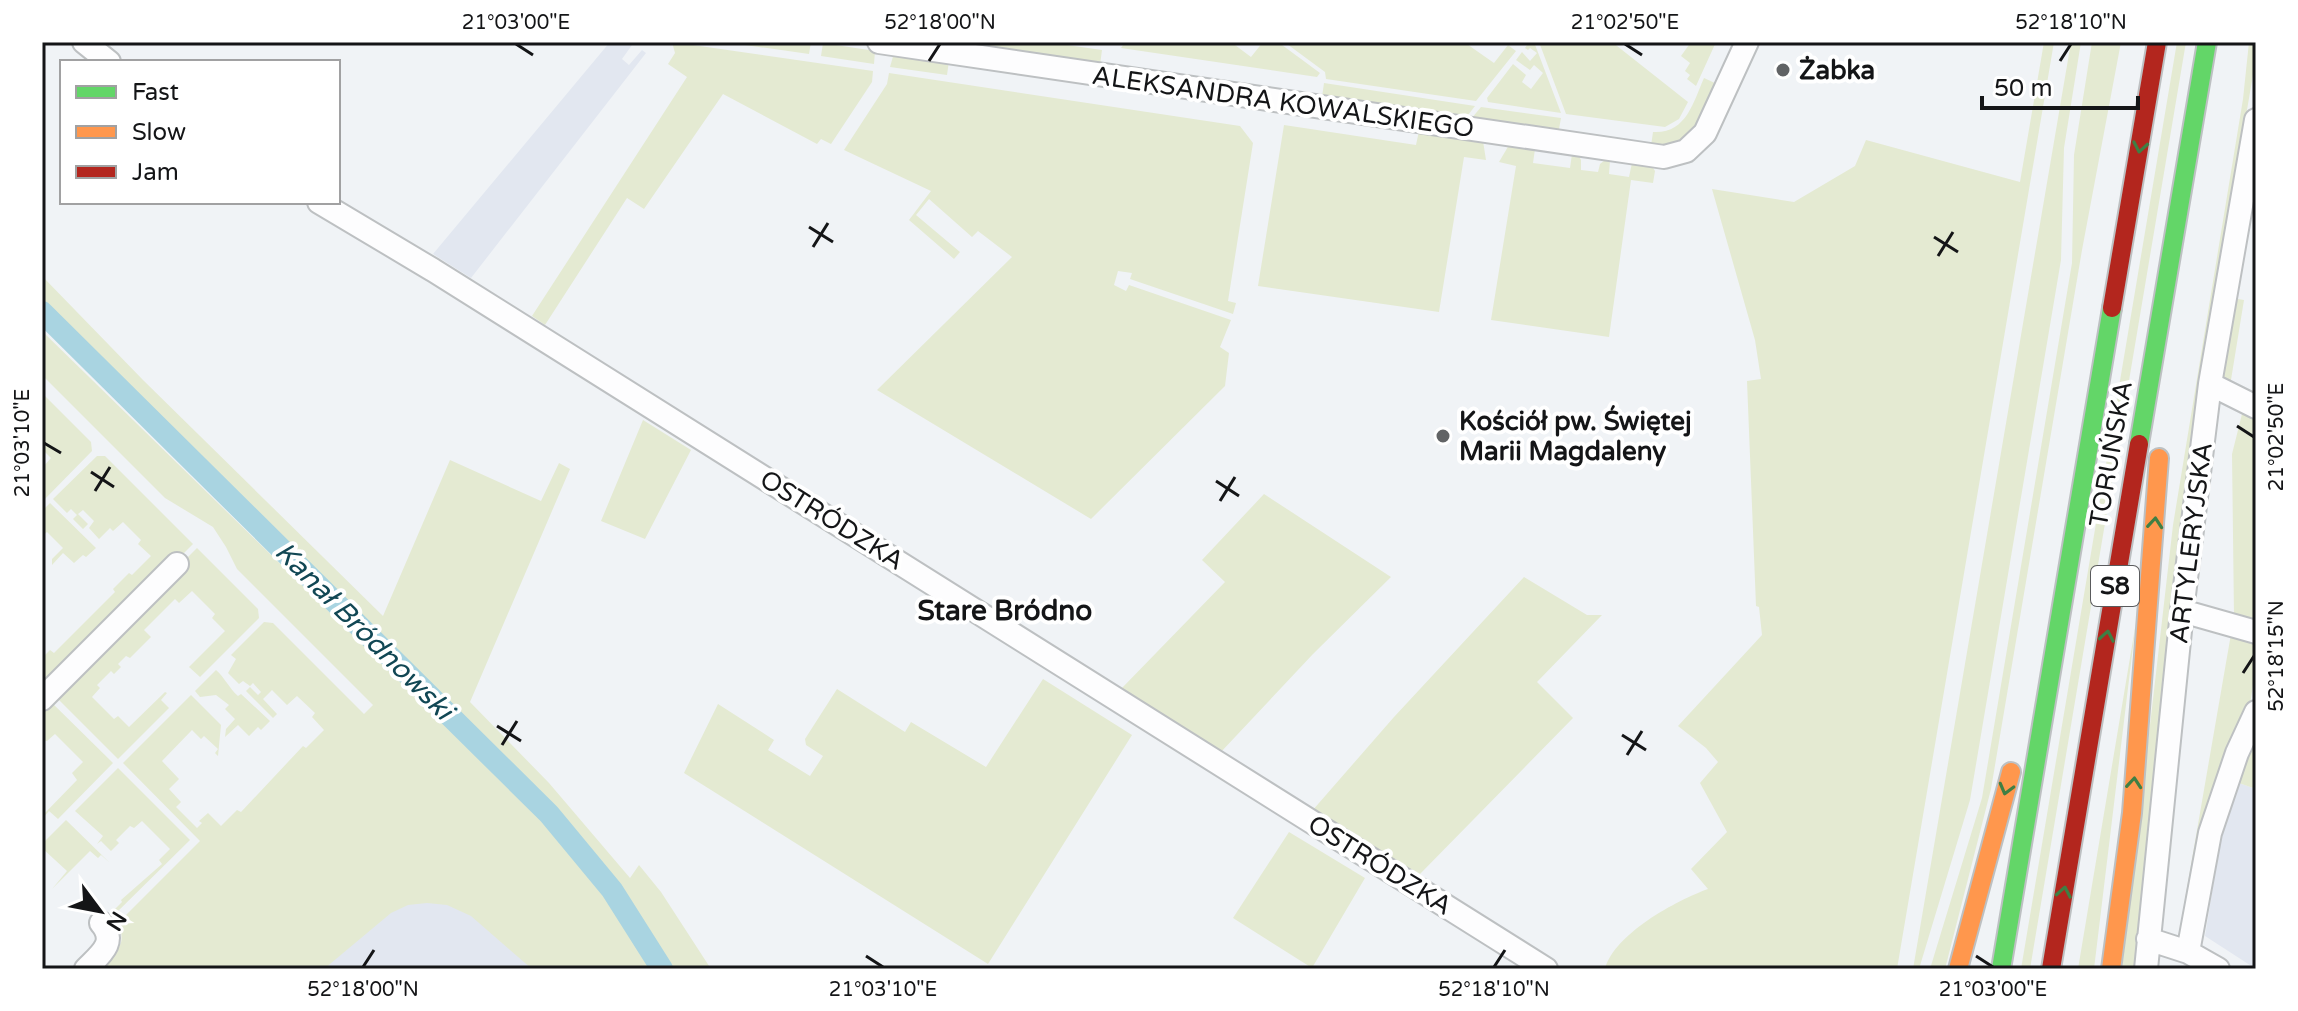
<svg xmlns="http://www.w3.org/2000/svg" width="2298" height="1011" font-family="'Varela Round',sans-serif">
	<rect width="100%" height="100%" fill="#f0f3f6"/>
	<path fill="#e2e7f0" d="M610,42H627L632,45L622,59L629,65L642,50L646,53L471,278L433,254Z
		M421,774L615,969H232Z
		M2236,782L2256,789V969L2205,936L2224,818Z"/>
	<path fill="#e4ead2" d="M672,42L873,71L872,82L831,144L821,139L817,144L723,94L644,209L627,198L545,325L532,316L687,77L668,64L675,53Z
		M724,42H811L809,54Z
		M948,42H1046L1102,50L1100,65Z
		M1125,42H1231L1251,57L1263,42H1278L1320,73L1317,77L1121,48Z
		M1288,42H1464L1494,63L1508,45L1516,51L1476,101L1326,79L1325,72L1287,44Z
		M1529,42H1534L1561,113L1488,102L1487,98L1513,64L1526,75L1522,82L1531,89L1543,73L1534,65L1530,70L1516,60L1522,52L1530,61L1537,53L1530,48L1528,50L1525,48Z
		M1539,42H1612L1688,102L1679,119L1665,127L1566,114Z
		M1691,42H1716L1696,86L1687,79L1690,75L1685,71L1690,63L1681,56Z
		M2044,42H2054L1897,969H1605C1614,934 1677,900 1708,889L1691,869L1727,832L1700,783L1718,762L1706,748L1678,726L1762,635L1759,607L1756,606L1747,381L1761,379L1755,340L1712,189L1794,202L1855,166L1866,140L2020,182Z
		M2071,42H2081L2064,148L2061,260L1970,800L1919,969H1913Z
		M2092,42H2121L2082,250L1991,789L1945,969H1930L1982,798L2072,263L2074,155Z
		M2177,42H2186L2030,969H2021Z
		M2249,42H2256V57L2198,398L2138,969H2122L2173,525L2243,99Z
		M823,43L875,51L874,64L821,56Z
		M894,53L949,61L947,75L890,67Z
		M889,73L1240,126L1253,143L1228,301L1236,303L1233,314L1130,279L1132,273L1118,271L1114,285L1126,291L1129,285L1231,320L1220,347L1229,353L1225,386L1091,519L877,390L1012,257L978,231L972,237L929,199L916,215L960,252L954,259L909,220L931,191L844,150L887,84Z
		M1704,78L1717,84C1701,120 1696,145 1651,146L1653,132C1686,134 1693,103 1704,78Z
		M1324,83L1475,106L1465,119L1322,97Z
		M1481,107L1561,118L1559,129L1556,132L1471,119Z
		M1284,125L1416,145L1419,131L1483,141L1486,160L1464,157L1439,312L1258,286Z
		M1509,145L1535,149L1533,163L1570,168L1572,154L1579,156L1581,160V170L1598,172L1600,164L1605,160H1610L1609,174L1629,177L1632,163L1652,166L1655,171L1653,183L1631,180L1609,337L1491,320L1516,166L1499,162Z
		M42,276L143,380L383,616L450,460L541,501L559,463L570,469L470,702L549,783L630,878L639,865L661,892L711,969H673L626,894L558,811L42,302Z
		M2238,299L2244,300L2230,386L2223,378V371L2234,302Z
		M42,331L537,815L596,883L652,969H532L471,916L447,905L427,903L408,905L391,913L324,969H99C113,955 130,944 117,924L200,841L123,763L191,695L221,725L218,756L215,753L218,749L204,736L201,739L192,730L162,761L179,779L169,789L181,802L176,807L197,828L202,823L199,821L208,813L221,826L237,810L241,812L303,746L306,748L324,730L312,717L315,713L297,696L287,705L272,690L263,699L277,714L273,718L246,691L250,687L258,695L261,692L253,683L250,686L243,681L239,684L228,673L236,659L231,655L264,622L273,623L364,714L373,705L237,569L226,547L213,527L165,498L42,375Z
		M42,393L91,442L92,451L42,502V468L51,458L42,449Z
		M2243,410L2256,416V625L2234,616L2232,454Z
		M643,420L691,450L645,539L601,521Z
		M97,456H105L193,544L48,689L42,683V658L50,650L54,653L115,592L113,589L129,573L132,575L151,556L138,544L141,540L123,522L113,531L110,528L99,539L89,528L94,521L83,510L78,514L88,524L83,529L73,519L77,515L71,509L67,513L53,499Z
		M1264,494L1391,577L1313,654L1220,753L1122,688L1225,582L1202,560Z
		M50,503L96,548L86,557L83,555L74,563L63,553L52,565V559L63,548L47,532L42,536V511Z
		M197,548L258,609L259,618L200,677L189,667L225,631L212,618L215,614L192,591L179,603L175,599L144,630L151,637L130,658L126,656L118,664L121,667L114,674L111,671L97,685L100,688L92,697L114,719L118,716L129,727L165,692L167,693L161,700L169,708L118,759L52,693Z
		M1524,577L1587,615H1602L1537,682L1573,718L1419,875L1312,811L1394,717Z
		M2136,622L2094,969H2078Z
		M2231,634L2254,642L2256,664L2249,712L2229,745L2185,931L2179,934Z
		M216,670C225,678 229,688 238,696L241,694L270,721L261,730L258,727L249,736L238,725L225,737L226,729L235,719L225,709L229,705L216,695L200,697L195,691Z
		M1043,679L1132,735L988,964L684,773L718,704L774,740L768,750L810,776L823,756L806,745L805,739L837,689L905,732L911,722L986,767Z
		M47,698L113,763L58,819L49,811L43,818L42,816L77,780L72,773L83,762L55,734L47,741L42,740V703Z
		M2256,722V789L2236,782Z
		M118,768L190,840L111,918L108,916L122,902L121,900L162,864L159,860L170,849L142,821L134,828L130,826L116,840L119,843L111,851L101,841L97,844L103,836L75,811Z
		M66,820L110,863L101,855L98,858L90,851L52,889L67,871L42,848V844Z
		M1289,832L1365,878L1312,968L1233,918Z"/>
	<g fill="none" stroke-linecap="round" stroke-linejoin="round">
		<path stroke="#a9d4e1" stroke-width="22" d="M42,312L549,814L612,890L662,969"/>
		<g stroke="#bdc0c2" stroke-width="26">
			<path id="street" d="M84,42L109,62
				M879,42L1664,157L1686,151L1705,133L1747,42
				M319,202L433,270L1546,969
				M2210,384L2256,407
				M2182,611L2256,632
				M42,699L177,564
				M2148,939L2188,952L2218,969
				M2188,952L2210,833L2237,753L2256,712
				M86,969C100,955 118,942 101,923
				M2146,969L2182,611L2210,384L2256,120"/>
		</g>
		<g stroke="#bdc0c2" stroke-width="22">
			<path id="fast" d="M2139,444L2207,42
				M2001,969L2112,308"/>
		</g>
		<g stroke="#bdc0c2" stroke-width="22">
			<path id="slow" d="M1958,969L2011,772
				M2111,969L2132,813L2159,458"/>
		</g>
		<g stroke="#bdc0c2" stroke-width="22">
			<path id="jam" d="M2112,308L2157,42
				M2051,969L2139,444"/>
		</g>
		<use href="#street" stroke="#fdfdfe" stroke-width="22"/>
		<use href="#fast" stroke="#63d668" stroke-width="18"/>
		<use href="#slow" stroke="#ff974d" stroke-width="18"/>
		<use href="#jam" stroke="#b3261e" stroke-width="18"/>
	</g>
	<defs><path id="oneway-chevron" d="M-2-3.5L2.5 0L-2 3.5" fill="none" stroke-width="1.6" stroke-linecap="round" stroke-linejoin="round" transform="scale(2)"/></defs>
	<g stroke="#3f7f44">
		<use href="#oneway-chevron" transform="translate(2140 147) rotate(100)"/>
		<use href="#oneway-chevron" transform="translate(2155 523) rotate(-85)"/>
		<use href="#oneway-chevron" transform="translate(2107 636) rotate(-80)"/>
		<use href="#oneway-chevron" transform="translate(2134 783) rotate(-85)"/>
		<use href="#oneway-chevron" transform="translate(2006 789) rotate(105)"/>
		<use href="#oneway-chevron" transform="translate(2064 892) rotate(-80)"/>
	</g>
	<path fill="none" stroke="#141517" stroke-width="3" d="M516,44L533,55M1625,44L1642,55M929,61L940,44M2060,61L2071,44M809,227L833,242M1934,237L1958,252M813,247L828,223M1938,256L1953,232M2237,426L2254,437M44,443L61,453M91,472L114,487M1216,481L1239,496M95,491L110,467M1220,501L1235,477M2243,673L2254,656M497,726L521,741M1622,735L1646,750M502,745L517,721M1627,755L1642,731M866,956L883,967M1976,956L1993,967M363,967L374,950M1494,967L1505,950"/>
	<g fill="#616365" stroke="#fff" stroke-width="3">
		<circle cx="1783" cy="70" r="8"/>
		<circle cx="1443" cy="436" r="8"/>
	</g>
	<g text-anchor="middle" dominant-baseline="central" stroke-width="8" stroke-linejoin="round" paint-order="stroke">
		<rect fill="#fff" stroke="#5a5b5d" stroke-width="2" x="2091" y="566" width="48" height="40" rx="6"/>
		<g font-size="24" font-weight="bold" fill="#141517">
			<text x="2115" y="586">S8</text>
		</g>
		<g font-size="26" font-weight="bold" fill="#141517" stroke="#fff" text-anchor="start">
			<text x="1799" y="70">Żabka</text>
			<text x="1459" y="421">Kościół pw. Świętej<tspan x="1459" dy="30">Marii Magdaleny</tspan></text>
		</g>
		<g font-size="26" fill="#141517" stroke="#fff">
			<text transform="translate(1283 102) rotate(8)">ALEKSANDRA KOWALSKIEGO</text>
			<text transform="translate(2111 454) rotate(-80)">TORUŃSKA</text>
			<text transform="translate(832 520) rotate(32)">OSTRÓDZKA</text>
			<text transform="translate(2191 543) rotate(-83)">ARTYLERYJSKA</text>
			<text transform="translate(1380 865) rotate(32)">OSTRÓDZKA</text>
		</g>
		<g font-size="28" font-weight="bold" fill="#141517" stroke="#fff">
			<text x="1005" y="611">Stare Bródno</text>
		</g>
		<g font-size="28" font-style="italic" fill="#114754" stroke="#fff">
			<text transform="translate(364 631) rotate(45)">Kanał Bródnowski</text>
		</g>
	</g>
	<rect width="2298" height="1011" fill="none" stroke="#ffffff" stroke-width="88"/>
	<rect x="60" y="60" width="280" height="144" fill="#ffffff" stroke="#a1a1a2" stroke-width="2"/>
	<rect x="76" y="86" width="40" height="12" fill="#63d668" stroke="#a1a1a2" stroke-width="2"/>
	<text x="132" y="100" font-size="24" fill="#141517">Fast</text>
	<rect x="76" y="126" width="40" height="12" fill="#ff974d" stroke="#a1a1a2" stroke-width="2"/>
	<text x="132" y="140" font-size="24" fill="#141517">Slow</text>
	<rect x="76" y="166" width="40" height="12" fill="#b3261e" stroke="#a1a1a2" stroke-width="2"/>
	<text x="132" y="180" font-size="24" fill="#141517">Jam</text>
	<g transform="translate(100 911) rotate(122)" stroke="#ffffff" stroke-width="6" paint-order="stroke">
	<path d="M0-6L14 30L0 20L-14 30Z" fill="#141517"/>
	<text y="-12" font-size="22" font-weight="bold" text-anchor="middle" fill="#141517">N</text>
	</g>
	<path d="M1982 96v12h156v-12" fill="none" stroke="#141517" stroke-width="4"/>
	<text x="1994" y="96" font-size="24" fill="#141517" stroke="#ffffff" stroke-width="6" paint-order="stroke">50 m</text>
	<rect x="44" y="44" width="2210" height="923" fill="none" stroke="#141517" stroke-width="3"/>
	<g font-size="20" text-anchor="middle" fill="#141517">
		<text x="516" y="29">21°03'00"E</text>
		<text x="940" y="29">52°18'00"N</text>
		<text x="1625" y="29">21°02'50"E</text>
		<text x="2071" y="29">52°18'10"N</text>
		<text transform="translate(2276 437) rotate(-90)" y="7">21°02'50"E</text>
		<text transform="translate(22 443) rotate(-90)" y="7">21°03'10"E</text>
		<text transform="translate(2276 656) rotate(-90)" y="7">52°18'15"N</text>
		<text x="363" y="996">52°18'00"N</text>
		<text x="883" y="996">21°03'10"E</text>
		<text x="1494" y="996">52°18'10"N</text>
		<text x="1993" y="996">21°03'00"E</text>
	</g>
</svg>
